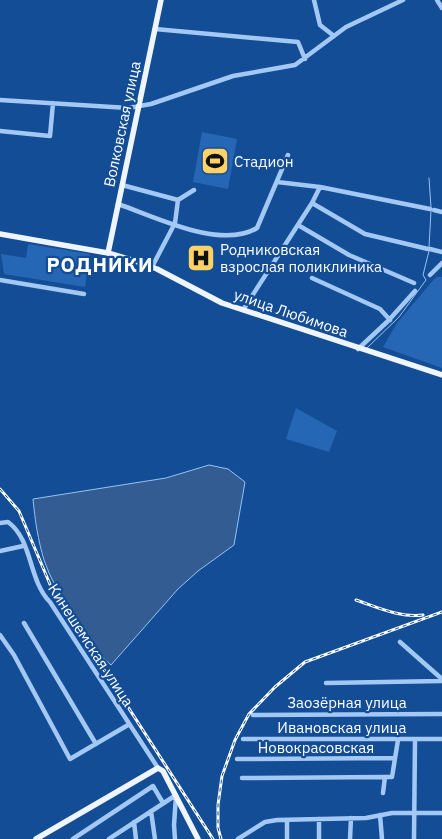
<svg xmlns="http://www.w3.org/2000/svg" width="442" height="839" font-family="'IBM Plex Sans',sans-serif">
	<rect width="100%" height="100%" fill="#134d96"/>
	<path fill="#2667b5" d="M202,132L237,139L228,189L193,182Z
		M28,244L90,254L85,287L4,274L1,254L26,258Z
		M436,277H442V368L383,347L397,323Z
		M296,408L337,431L329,452L286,439Z"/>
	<path fill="#335d92" stroke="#95c3f6" d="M209,465L228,469L245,482L234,545L198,571L178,589L111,665L102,657C81,627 56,595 44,560C38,540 35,520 33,499L166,478Z"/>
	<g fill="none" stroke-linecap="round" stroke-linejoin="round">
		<path stroke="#95c3f6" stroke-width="1" d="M429,178L431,207
			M429,247L431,211
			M367,348L399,317L426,280L423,275L429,251"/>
		<path stroke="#a3c8f3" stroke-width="4.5" d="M314,0L320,25L334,36
			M437,0L442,8
			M155,29L298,42L305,59
			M0,100L128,108L151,104L233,76L295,65L346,27L403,0
			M0,131L50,136L53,103
			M277,182L320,187L430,209
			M122,185L178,200L194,190
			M312,203L365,234L428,249
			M118,204C156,217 220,250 257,228L288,155
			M434,210L442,212
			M298,225L349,255L414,283
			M430,249L442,252
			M152,267L175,223L178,200
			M430,275L442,263
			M312,278L380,309L390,320
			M0,280L84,294
			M243,310L312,203L320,187
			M358,349L388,321L415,291
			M0,523L8,522C33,540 28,580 50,602L158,768
			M0,551L23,546
			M24,623L96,744
			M0,635L14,655L70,759L128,725
			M400,642L442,679
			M326,683L442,681
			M253,715L442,714
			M243,739H442
			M237,759L395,758
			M242,778L385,777
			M383,793L385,777H392L398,740
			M151,811L155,839
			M380,815L382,839
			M319,819V839
			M287,820V839
			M134,822L136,839
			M73,839L153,786L163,803
			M109,839L176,795
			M175,839L174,825L176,796
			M238,839L265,822L277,820L366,818L392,813H442
			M350,839L351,818
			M414,839L415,740"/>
		<path stroke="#eff5ff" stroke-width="5.5" d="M0,234L108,253L135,261L157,269L222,303L442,375
			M108,253L161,0
			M36,839L158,768L163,771L198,839"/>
		<g stroke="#fff" stroke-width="3">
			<path id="rail" d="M0,489L19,511L52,589L213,839
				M356,600C377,607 400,618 423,615
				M221,839L218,828V805L222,776L235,740L249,714L275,687L305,662L442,612"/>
		</g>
		<use href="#rail" stroke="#134d96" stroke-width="1" stroke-dasharray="4" stroke-linecap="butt"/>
	</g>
	<defs>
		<g id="stadium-square" transform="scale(1.4375)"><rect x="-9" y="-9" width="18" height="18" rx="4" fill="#ffd265" stroke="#134d96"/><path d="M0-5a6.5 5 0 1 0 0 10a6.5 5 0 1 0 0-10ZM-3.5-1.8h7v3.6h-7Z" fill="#111"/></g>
		<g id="hospital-square" transform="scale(1.4375)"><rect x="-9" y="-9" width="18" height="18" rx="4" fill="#ffd265" stroke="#134d96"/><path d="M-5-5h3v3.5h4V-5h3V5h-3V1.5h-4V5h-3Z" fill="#111"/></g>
	</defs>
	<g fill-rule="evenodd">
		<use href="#stadium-square" x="215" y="161"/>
		<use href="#hospital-square" x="201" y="258"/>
	</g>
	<g text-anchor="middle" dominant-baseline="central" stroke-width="4.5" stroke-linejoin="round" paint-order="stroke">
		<g font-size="15" fill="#fff" stroke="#134d96">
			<text transform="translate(122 124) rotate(-78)">Волковская улица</text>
			<text transform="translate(291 313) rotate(19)">улица Любимова</text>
			<text transform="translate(91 645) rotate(57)">Кинешемская улица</text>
			<text x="347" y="702">Заозёрная улица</text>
			<text x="342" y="727">Ивановская улица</text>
			<text x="316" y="747">Новокрасовская</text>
		</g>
		<g font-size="15" fill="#fff" stroke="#134d96" text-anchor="start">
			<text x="234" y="161">Стадион</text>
			<text x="220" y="249">Родниковская<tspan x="220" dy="17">взрослая поликлиника</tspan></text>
		</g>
		<g font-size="20" font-weight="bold" letter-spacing="1" fill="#fff" stroke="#134d96">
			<text x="100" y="264">РОДНИКИ</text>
		</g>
	</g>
</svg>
